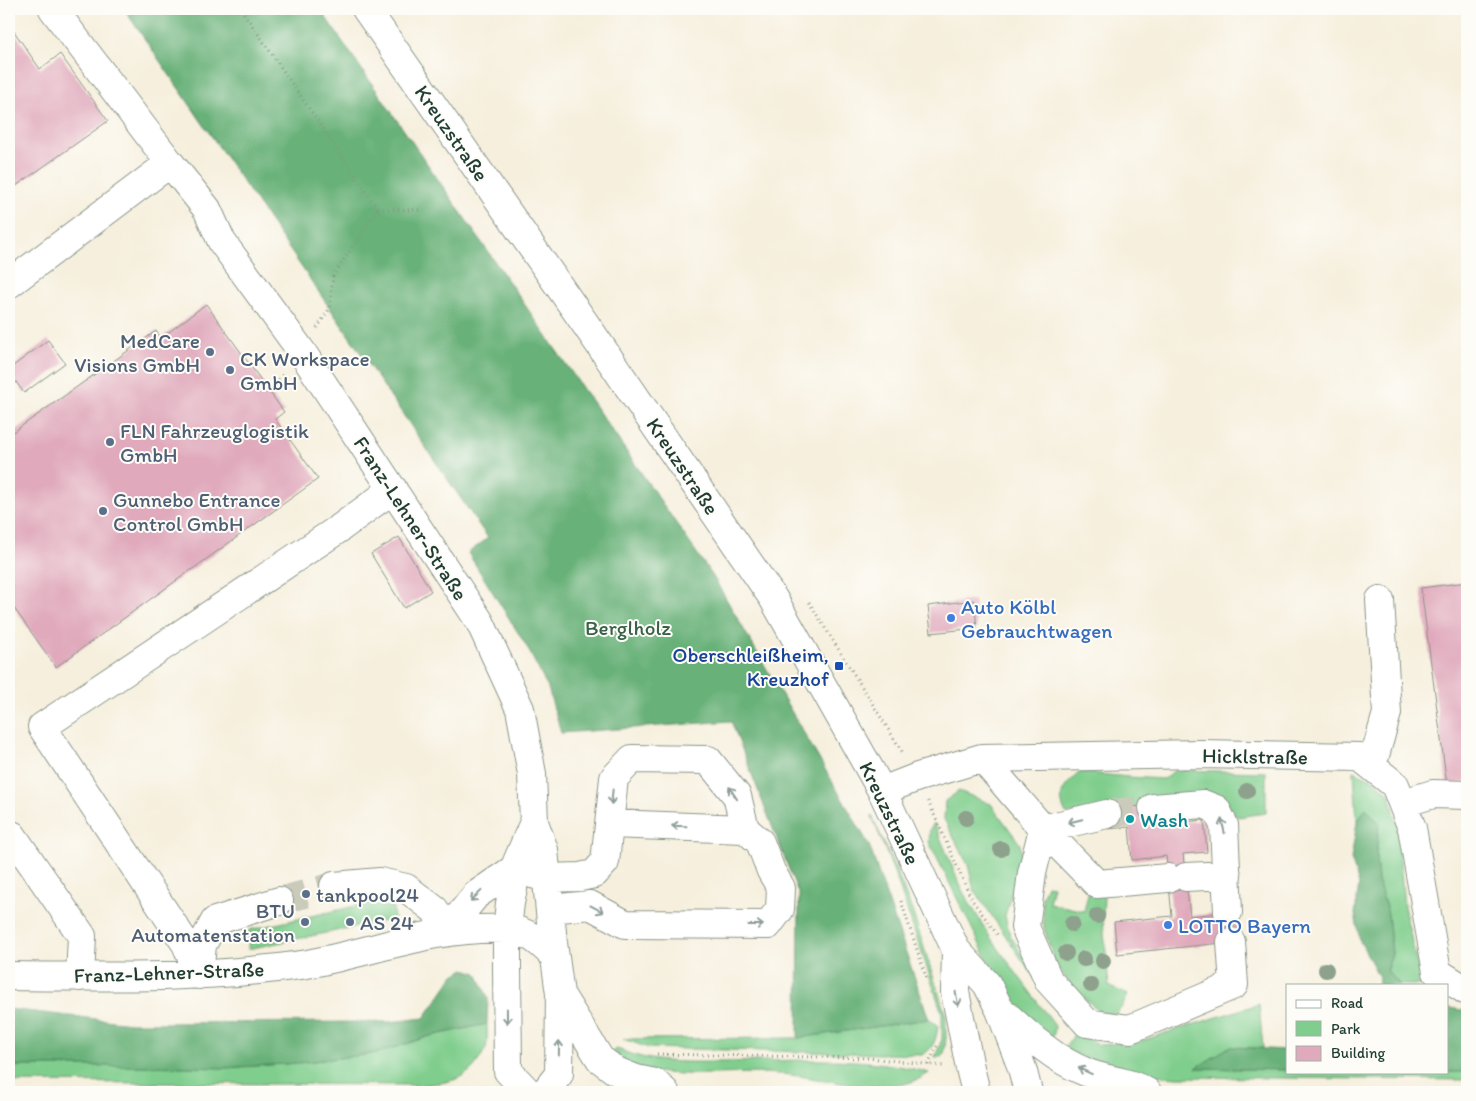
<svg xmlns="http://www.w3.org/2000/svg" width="1476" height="1101" font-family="Itim,sans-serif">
	<rect width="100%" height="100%" fill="#fdfcf7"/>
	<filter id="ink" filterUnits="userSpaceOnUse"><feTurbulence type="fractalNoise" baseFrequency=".02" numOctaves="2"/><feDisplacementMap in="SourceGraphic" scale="10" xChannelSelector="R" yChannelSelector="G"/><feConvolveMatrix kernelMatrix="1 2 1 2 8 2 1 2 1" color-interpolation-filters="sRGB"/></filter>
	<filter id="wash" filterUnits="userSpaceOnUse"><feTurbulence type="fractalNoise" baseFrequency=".0096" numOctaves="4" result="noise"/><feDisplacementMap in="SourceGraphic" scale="20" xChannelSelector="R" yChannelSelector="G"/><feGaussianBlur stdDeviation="1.12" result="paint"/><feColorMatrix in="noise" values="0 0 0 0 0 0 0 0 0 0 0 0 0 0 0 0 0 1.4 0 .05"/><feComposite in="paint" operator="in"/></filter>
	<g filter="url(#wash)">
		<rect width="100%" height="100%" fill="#f6efdd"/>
		<path fill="#80ce8d" stroke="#508660" d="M1175,770L1266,772V813L1238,817L1219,799L1066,814C1055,793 1065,786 1080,772L1128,777L1164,779Z
			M1354,771L1374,780L1390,794L1397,824L1404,906L1419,973L1427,985H1400L1387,970L1392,953L1388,914L1378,881L1376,856L1379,824L1366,808L1357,822Z
			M959,791L991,804L1020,844L1023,863L1012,892L1005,916L1010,935L1026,960L1081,1034L1099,1045L1140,1041L1259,1004L1263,1048L1229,1047L1197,1068L1287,1070V1072H1467V1080L1177,1077L1129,1073L1102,1066L1064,1049L1074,1035L974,890L968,865L944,819L945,801Z
			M872,816L898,875L913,913L946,1016V1038L944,1053L941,1057H935L942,1039V1013L897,880Z
			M934,823L963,892L990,937L1055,1026L1054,1034L1049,1040L1005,995L929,842L930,830Z
			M1047,885L1053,886L1049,903L1084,911L1089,889L1104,896L1103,920L1109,986L1128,995L1122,1007L1115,1015L1099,1011L1076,991L1055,964L1044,928L1042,897Z
			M369,903L393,908L394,919L248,949L249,930Z
			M929,1019L938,1026C936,1040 934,1048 922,1055L649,1048L623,1039L798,1038Z
			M487,1024C487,1031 488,1040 486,1048C485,1051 482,1055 480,1058C467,1082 444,1083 419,1085L9,1082V1066H146L225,1068L298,1063L378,1053L430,1036Z
			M617,1049C628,1053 639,1057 651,1059C674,1063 699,1062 723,1062C791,1061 863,1054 929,1073C892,1101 824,1077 781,1074C737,1071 692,1078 648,1071C637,1069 626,1063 616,1059L612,1052Z"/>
		<path fill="#68b178" stroke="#447756" d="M124,9H320L714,578L869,845L929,1019L798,1038L799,895L731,721L561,733L548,688L527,647L468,553L488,538Z
			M1366,808L1379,824L1376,856L1378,881L1388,914L1392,953L1387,970L1400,985H1378L1379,977L1360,941L1355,914L1359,884L1351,859L1357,822Z
			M464,969L477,973L488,998L487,1024L430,1036L378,1053L298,1063L225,1068L146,1066H9V1009L131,1023L390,1022L424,1018L454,975Z
			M1450,1008L1467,1011V1072H1447V1010Z
			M1229,1047L1287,1050V1070L1196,1068Z"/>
		<g id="blocks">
			<path fill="#e0a9bc" d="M9,24L40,69L60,54L108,121L9,191Z
				M206,304L284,412L275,419L318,479L56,667L9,601V435L156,331L161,338Z
				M48,340L65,363L24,393L9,372V369Z
				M399,537L431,591L404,608L371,554Z
				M1467,582V782L1447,785L1421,588Z
				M974,600L977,628L931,633L928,606Z
				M1150,805L1153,808L1154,825L1204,820L1207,852L1183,854L1190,916L1238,911L1241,941L1117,954L1114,922L1172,916L1166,856L1132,860L1129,827L1108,829L1107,814L1103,810Z"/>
		</g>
	</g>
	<g filter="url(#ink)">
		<use href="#blocks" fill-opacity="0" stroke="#8a9688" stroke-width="1"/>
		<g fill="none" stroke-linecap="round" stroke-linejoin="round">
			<path stroke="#cbcbbb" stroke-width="28" stroke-dasharray="28 14" stroke-linecap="butt" d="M1107,814L1153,808
				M279,901L334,886"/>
			<g stroke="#8a9688" stroke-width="30">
				<path id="minor" d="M53,9L170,163
					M9,284L170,163L207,209L222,242L302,352L480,622L520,709L532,774L534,822L544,850L553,943L560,994L559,1074L545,1092
					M982,758L1043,829L1032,873L1025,927L1049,981L1087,1023L1130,1029L1234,985L1231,942
					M1372,766L1387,713L1380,600
					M882,791L918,777L982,758L1201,754L1360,757L1395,785L1412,828L1437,972L1467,991
					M1403,803L1433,794L1467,795
					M1153,808L1203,804L1216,809L1224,825L1228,912
					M610,824L745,829
					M1043,829L1097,884L1168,878
					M1043,829L1107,814
					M9,834L12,835L82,936L80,977
					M514,869L547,878L580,877L594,874L605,862L614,778L632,759L708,760L737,796L745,829L760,842L771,871L781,888L780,909L768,925L625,924L590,905L550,909
					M1186,877L1227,875
					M334,886L380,882L406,888L435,910L446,932
					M446,932L476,895L514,869
					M199,975L186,944L42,727L340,528L393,489
					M199,975L202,945L215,921L279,901
					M9,976C106,977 204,979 301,965C369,954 435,925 506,929C528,930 539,942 554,956
					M560,994L600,1059L616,1071L636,1079L655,1083L665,1092
					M528,1092L508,1071L507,967V929L510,903L513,889L514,869L534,822"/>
			</g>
			<g stroke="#8a9688" stroke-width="30">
				<path id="major" d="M366,9L593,335L773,598L882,791L956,950L987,984L1000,1010L1022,1068L1028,1092
					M956,950L955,992L970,1068L976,1092
					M1004,1013C1030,1037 1055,1060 1088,1073C1108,1081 1129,1081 1147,1092"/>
			</g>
			<path stroke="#8a9688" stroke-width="3" stroke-dasharray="1 4" stroke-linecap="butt" d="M241,9L378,209
				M378,209L422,210
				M317,328L330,308L333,276L378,209
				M269,391L284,373
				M809,602L903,753
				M928,801L972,900L999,937
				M901,901L927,980
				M657,1054L869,1058L943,1066
				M928,1065L938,1044"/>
			<use href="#minor" stroke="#fff" stroke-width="28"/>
			<use href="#major" stroke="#fff" stroke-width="28"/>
		</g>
		<g fill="#8da18c">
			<circle cx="1247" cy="791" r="8"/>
			<circle cx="966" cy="818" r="8"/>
			<circle cx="1001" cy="849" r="8"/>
			<circle cx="1097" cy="916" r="8"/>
			<circle cx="1072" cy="924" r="8"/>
			<circle cx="1066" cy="953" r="8"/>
			<circle cx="1084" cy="959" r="8"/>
			<circle cx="1103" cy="961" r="8"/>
			<circle cx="1326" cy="970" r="8"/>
			<circle cx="1091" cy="985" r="8"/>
		</g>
		<defs><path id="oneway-shaft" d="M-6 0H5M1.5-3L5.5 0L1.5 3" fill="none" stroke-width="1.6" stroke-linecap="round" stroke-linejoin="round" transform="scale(1.25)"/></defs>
		<g stroke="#8f9e9a">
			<use href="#oneway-shaft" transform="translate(733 793) rotate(-123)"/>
			<use href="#oneway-shaft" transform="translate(612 797) rotate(95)"/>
			<use href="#oneway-shaft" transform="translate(1075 821) rotate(167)"/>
			<use href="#oneway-shaft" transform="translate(679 826) rotate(-178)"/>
			<use href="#oneway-shaft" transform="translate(1223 826) rotate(-103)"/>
			<use href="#oneway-shaft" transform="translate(476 896) rotate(137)"/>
			<use href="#oneway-shaft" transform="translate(597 909) rotate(28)"/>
			<use href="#oneway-shaft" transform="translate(756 925)"/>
			<use href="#oneway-shaft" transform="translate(957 999) rotate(79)"/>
			<use href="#oneway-shaft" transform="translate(507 1016) rotate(89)"/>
			<use href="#oneway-shaft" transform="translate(559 1048) rotate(-89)"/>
			<use href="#oneway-shaft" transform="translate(1085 1071) rotate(-155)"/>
		</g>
	</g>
	<g fill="#5c6f8a" stroke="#fdfcf7" stroke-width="2">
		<circle cx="210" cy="352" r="5"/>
		<circle cx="230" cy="370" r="5"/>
		<circle cx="110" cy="442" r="5"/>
		<circle cx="103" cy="511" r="5"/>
		<circle cx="306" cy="894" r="5"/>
		<circle cx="305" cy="922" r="5"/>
		<circle cx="350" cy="922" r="5"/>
	</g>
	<g fill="#3f7fe0" stroke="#fdfcf7" stroke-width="2">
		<circle cx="951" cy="618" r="5"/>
		<circle cx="1168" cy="925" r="5"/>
	</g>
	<rect fill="#1a4fb4" stroke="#fdfcf7" stroke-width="2" x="834" y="661" width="10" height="10" rx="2.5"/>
	<circle fill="#0f9aa8" stroke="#fdfcf7" stroke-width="2" cx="1130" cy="819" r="5"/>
	<g text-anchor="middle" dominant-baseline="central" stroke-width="4" stroke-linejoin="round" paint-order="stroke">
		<g font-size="21" fill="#1f3d34" stroke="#fdfcf7">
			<text transform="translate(452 133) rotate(55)">Kreuzstraße</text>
			<text transform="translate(683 466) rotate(56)">Kreuzstraße</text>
			<text transform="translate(411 518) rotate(57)">Franz-Lehner-Straße</text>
			<text transform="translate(1255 756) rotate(1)">Hicklstraße</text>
			<text transform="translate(890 813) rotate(64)">Kreuzstraße</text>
			<text transform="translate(169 972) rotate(-2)">Franz-Lehner-Straße</text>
		</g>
		<g font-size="21" fill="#4e5e75" stroke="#fdfcf7" text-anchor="start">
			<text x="200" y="340" text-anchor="end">MedCare<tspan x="200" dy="24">Visions GmbH</tspan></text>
			<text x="240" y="358">CK Workspace<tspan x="240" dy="24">GmbH</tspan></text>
			<text x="120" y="430">FLN Fahrzeuglogistik<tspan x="120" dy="24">GmbH</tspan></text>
			<text x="113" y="499">Gunnebo Entrance<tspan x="113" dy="24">Control GmbH</tspan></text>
			<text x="316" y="894">tankpool24</text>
			<text x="295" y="910" text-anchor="end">BTU<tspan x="295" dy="24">Automatenstation</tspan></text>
			<text x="360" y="922">AS 24</text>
		</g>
		<g font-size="21" fill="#366cbe" stroke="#fdfcf7" text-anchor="start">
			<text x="961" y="606">Auto Kölbl<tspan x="961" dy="24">Gebrauchtwagen</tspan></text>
			<text x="1178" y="925">LOTTO Bayern</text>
		</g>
		<g font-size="21" fill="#37614a" stroke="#fdfcf7">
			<text x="628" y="627">Berglholz</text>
		</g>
		<g font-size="21" fill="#164399" stroke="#fdfcf7" text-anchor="end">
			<text x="829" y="654">Oberschleißheim,<tspan x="829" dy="24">Kreuzhof</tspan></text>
		</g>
		<g font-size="21" fill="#0d838f" stroke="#fdfcf7" text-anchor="start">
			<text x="1140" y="819">Wash</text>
		</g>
	</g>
	<rect width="1476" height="1101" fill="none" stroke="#fdfcf7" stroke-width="30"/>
	<rect x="1286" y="984" width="162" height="90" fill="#fdfcf7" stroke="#a4b0a9"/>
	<rect x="1296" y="1000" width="25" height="8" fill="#ffffff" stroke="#a4b0a9"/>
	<text x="1331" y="1008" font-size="15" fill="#1f3d34">Road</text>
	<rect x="1296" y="1021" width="25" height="15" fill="#80ce8d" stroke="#a4b0a9"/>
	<text x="1331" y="1034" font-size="15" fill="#1f3d34">Park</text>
	<rect x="1296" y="1046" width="25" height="15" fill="#e0a9bc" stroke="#a4b0a9"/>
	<text x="1331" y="1058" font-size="15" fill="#1f3d34">Building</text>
</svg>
